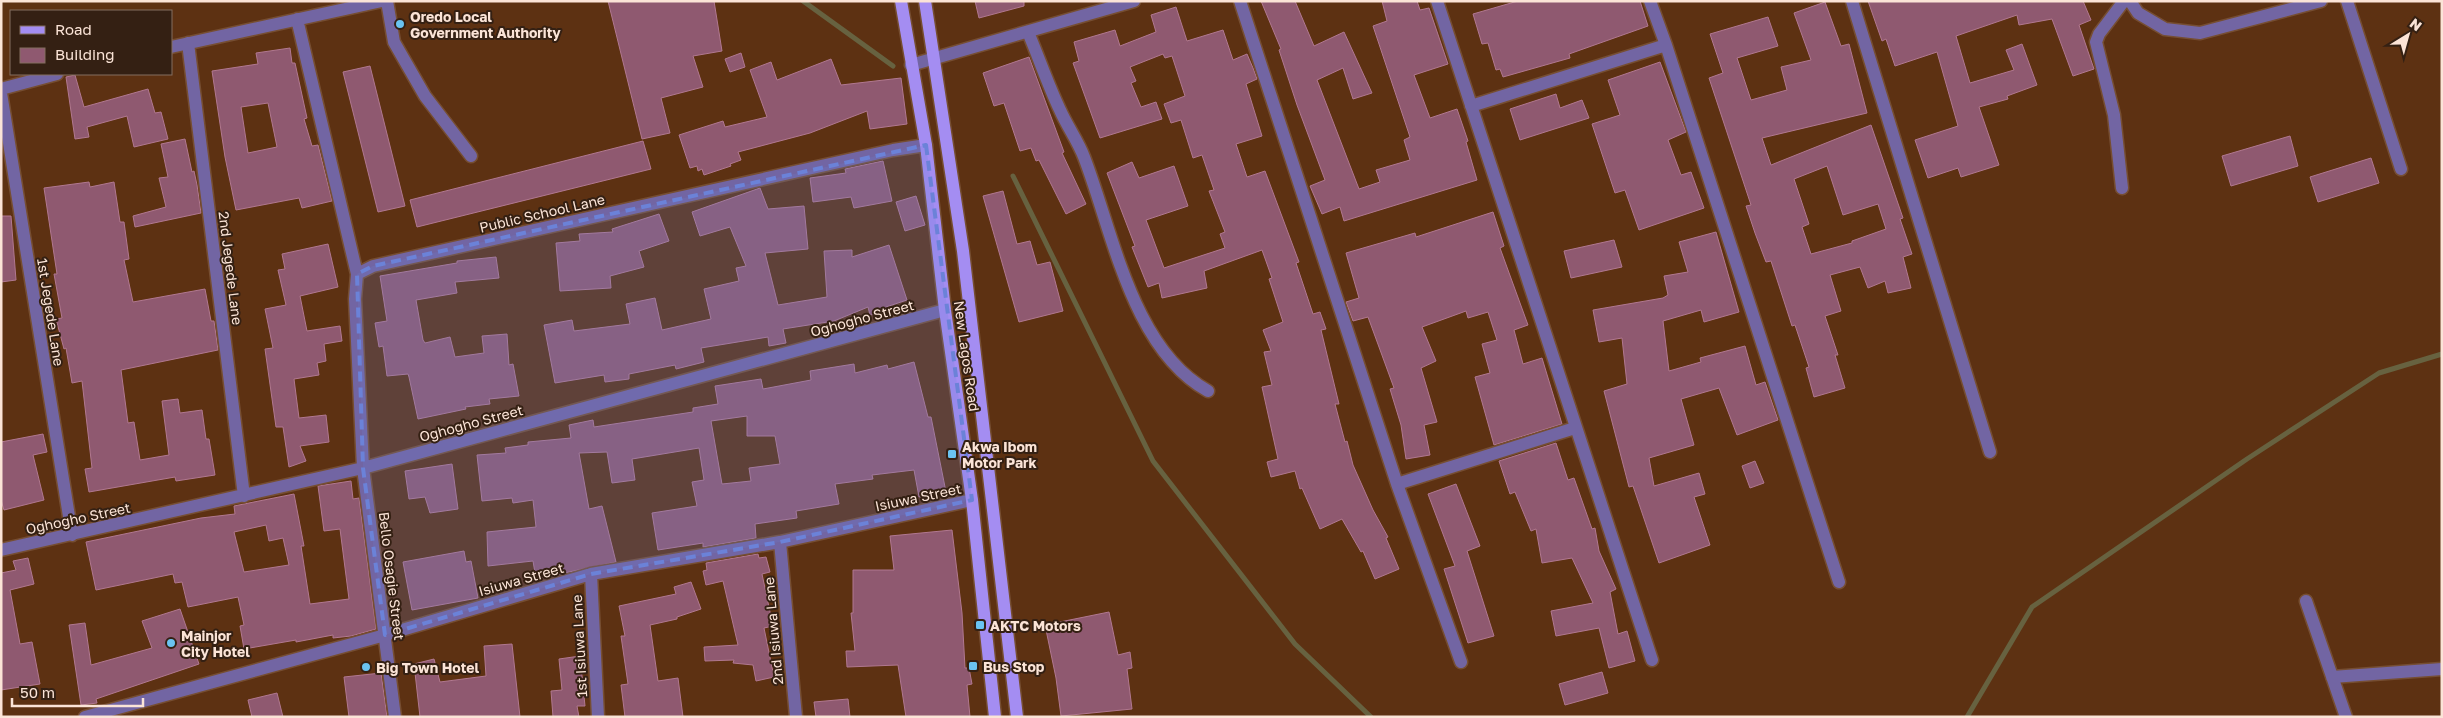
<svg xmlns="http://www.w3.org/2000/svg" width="2443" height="718" font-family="'Golos Text',sans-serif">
	<rect width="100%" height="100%" fill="#5d3112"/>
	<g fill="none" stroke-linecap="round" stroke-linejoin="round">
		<path stroke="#676240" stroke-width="5" d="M803,1L893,66
			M1013,176L1153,461L1295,644L1371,717
			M1967,717L2032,607L2247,459L2379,373L2442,354"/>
	</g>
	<path fill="#8f5970" stroke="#b17890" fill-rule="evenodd" d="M608,1H714L722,51L693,56L703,87L661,98L670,133L642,139Z
		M975,1H1024V6L979,18Z
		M1261,1H1295L1314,46L1344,32L1372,93L1353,99L1343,68L1317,80L1359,189L1380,182L1376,170L1410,160L1404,140L1410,137L1373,26L1387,21L1382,1H1417L1420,10L1429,8L1448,64L1414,75L1430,118L1457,109L1468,141L1466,142L1477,180L1344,221L1340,207L1322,214L1310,186L1325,180L1297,105L1279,50L1281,49Z
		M1518,1H1640L1648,26L1569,54L1570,58L1503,77L1500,69L1496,70L1488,43L1482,44L1473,14Z
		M1868,1H2083L2091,20L2079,25L2094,69L2073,76L2052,19L2019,25L2017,15L1956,36L1970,83L2014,70L2006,50L2022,44L2037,85L2007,96L2008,99L1979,107L1999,165L1961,177L1958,168L1928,178L1915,140L1958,126L1937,52L1895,66L1886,39L1882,41Z
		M1825,2L1841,46L1849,44L1867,113L1762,138L1771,165L1871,125L1903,218L1900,219L1912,254L1903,257L1911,288L1888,293L1885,281L1868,288L1860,267L1830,275L1841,311L1825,316L1838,355H1835L1845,388L1814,397L1806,368L1809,367L1795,325L1792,326L1771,261L1766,262L1755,233L1746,206L1751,205L1709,78L1723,73L1710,34L1768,17L1778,46L1737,58L1751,100L1787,90L1781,67L1811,60L1794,13ZM1827,166L1843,215L1878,204L1886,229L1852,241V243L1811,254L1802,227L1809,224L1794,179Z
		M1176,7L1187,41L1223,30L1233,60L1247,54L1253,68L1257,79L1246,84L1262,136L1236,144L1247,177L1265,171L1299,262L1296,263L1313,314L1320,312L1326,329L1321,330L1339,404H1335L1345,442L1347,441L1353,465L1373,510L1388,537L1386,538L1399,569L1375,579L1363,551L1361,552L1342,519L1320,529L1302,488L1300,489L1295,471L1271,477L1267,462L1278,459L1262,387L1272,385L1264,352L1271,351L1263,330L1283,322L1269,279L1272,278L1262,250L1204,271L1207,288L1162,298L1159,283L1148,287L1132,247L1135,246L1107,173L1132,162L1139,178L1174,166L1188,206L1146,220L1164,268L1225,248L1220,234L1225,232L1209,191L1214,190L1202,155L1193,158L1181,120L1171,123L1164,104L1185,96L1172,56L1165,58L1163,54L1130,67L1136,81L1131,83L1141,107L1156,102L1162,119L1100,138L1073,63L1079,61L1074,42L1115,30L1120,46L1156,32L1151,15Z
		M290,48L292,63H295L307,118L304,119L312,146L318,145L332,201L302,208L299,198L236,210L225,157L212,71L258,64L256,53ZM268,103L277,147L248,153L241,107Z
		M741,53L745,67L730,72L725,59Z
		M1029,57L1064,152L1062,153L1086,204L1066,214L1039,160L1036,161L1031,148L1020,151L1004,103L994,106L983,73Z
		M831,59L841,85L901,78L907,124L870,129L867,111L810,133L738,152L741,160L730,164L731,166L704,175L702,169L698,171L697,166L690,168L679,135L723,121L725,127L767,117L750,70L771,62L777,80Z
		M1660,62L1686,132L1668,140L1681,175L1691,172L1704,208L1639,230L1625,190L1615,193L1592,124L1620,115L1608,80Z
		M370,66L405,206L378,212L343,72Z
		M75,75L84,107L148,89L155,113L161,112L168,139L134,147L127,116L87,127L89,137L75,139L66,77Z
		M1556,94L1560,108L1582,100L1589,118L1520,140L1510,109Z
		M2290,136L2298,166L2231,186L2222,156Z
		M185,139L192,172L194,171L197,185L201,213L135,227L133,216L166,207L159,178L168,177L161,144Z
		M643,141L651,169L417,227L410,200Z
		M2371,158L2379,183L2318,202L2310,177Z
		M883,161L892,201L854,208L851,197L813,202L810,178L846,173L845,169Z
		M89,182L90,187L114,182L120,222H124L129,259L124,260L133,302L205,289L211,321H214L218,350L121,370L128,423L134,422L140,460L169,455L162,401L178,399L180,413L202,410L206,439H209L215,475L176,481L175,477L89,492L85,469L92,468L82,381L72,383L66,348L64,349L56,319L62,318L54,274H57L44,188Z
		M760,188L768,209L804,206L808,249L765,253L778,305L827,297L824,251L852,250V257L889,245L907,300L886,307V312L870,315L868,307L834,321L783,329L786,343L769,346L768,337L701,348L704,362L676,369L675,365L629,374V379L605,382L604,375L555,383L544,325L572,320L574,331L630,324L626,304L655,298L662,330L711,319L704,289L739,281L736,268L746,266L730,227L700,236L692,212Z
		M1003,191L1017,244L1030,241L1037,265L1050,262L1063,311L1019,322L983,196Z
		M916,196L925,225L905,231L896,202Z
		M1493,212L1504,246L1500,248L1528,325L1514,330L1523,364L1542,358L1562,424L1494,445L1475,377L1490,373L1482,344L1497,340L1488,312L1468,318L1466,311L1422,327L1436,361L1421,368L1437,422L1424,425L1430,455L1406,459L1401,425L1390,389L1394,388L1368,317L1353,321L1346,302L1359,298L1346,253L1415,233L1416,237Z
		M659,214L669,241L639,251L644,267L610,276L611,288L560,291L556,243L580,241L579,234L613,232L612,229Z
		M1,216H11L16,280L1,282Z
		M1716,232L1739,312L1704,322L1701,310L1663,321L1669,371L1701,362L1700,358L1745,346L1756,385L1765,382L1778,420L1737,435L1719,388L1681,399L1694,445L1649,458L1654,486L1699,473L1705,494L1694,497L1710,545L1659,563L1633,486L1629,487L1604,391L1627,384L1622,338L1599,342L1593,310L1663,298L1668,295L1664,276L1688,272L1679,242Z
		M1614,240L1622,267L1571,278L1564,251Z
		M328,244L338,287L300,296L307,331L340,326L342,341L324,344L326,361L317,363L319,375L294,379L299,418L326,415L329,442L300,446L306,461L289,467L283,427H276L265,349L273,348L265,309L286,305L278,270L285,269L282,254Z
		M496,257L499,278L455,282L457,293L416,300L423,340L425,343L450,337L455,357L484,353L482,336L507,334L509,365L513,364L519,396L489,399L490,404L465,407L466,409L418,419L409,377L408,374L387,376L383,346L379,347L375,323L387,321L380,276L457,263V261Z
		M914,362L928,417H931L946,492L919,497L914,470L872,475L873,479L835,484L839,504L796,511L797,518L755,524L756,538L703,547V543L658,550L652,513L697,506L692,482L704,480L699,448L632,459L635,480L612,483L607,452L579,453L589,509L602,506L616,562L536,579L533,561L488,566L487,532L536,527L533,500L513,503L512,498L482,501L477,455L506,453L505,448L528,445V442L571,438L569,425L593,420L594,427L693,412V408L718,404L715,386L761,379L763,389L811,380L810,371L854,364L855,373L887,365L888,369ZM747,416V436H775L780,464L749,468L751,481L722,484L711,421Z
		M43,434L47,452L33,455L44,500L4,510L1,500V442Z
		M1556,443L1568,480L1574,478L1592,529L1595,528L1599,551L1616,589L1610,592L1618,634L1627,631L1635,661L1609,668L1599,628L1556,636L1551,611L1593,603L1572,558L1542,563L1536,529L1531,531L1515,492L1510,494L1499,461Z
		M1755,461L1764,483L1750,488L1742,466Z
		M452,464L458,509L430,513L425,497L409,499L405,471Z
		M351,481L353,499L359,498L376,629L351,636L333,638V635L296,642V640L244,649L240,626L244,625L238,597L188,607L182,582L175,583L173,574L96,590L86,542L201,518L235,514L234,506L294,494L304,546H301L310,604L349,599L340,529L324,531L318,486ZM266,525L269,541L283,538L289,565L244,572L234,532Z
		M1456,484L1480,546L1467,551L1494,636L1468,643L1444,569L1455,566L1428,494Z
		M952,530L962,613L965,668H969L972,684L967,685L970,717H906L898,665L847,667L846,651H855L851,613H853V570H894L890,536Z
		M464,551L466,562L471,561L478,598L412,610L403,562Z
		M758,554L759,558L766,557L770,572L762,574L773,626L764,628L774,677L756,681L753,665L733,663L734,660L705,661L704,647L738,645L723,581L706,585L703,571L707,570L706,563Z
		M28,558L34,584L10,590L20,644L32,642L40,684L1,690V573L16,570L13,561Z
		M691,582L701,609L677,617V619L650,625L658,681L678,678L683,717H625L621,685L628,684L621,636H625L619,606L676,594L674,587Z
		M180,609L199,664L96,699L97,703L81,705L69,625L85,623L91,665L152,648L142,621Z
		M1109,612L1118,655L1130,652L1132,668L1127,669L1132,709L1061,716L1056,678L1045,625Z
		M512,644L520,717H420L414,664L434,659L440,682L486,676L484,646Z
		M580,656L585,706H577L579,717H553L551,691L562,690L559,659Z
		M1602,672L1608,693L1565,705L1559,684Z
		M381,673L387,717H349L344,677Z
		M277,693L283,717H252L248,700Z
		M848,699L850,717H816L814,702Z"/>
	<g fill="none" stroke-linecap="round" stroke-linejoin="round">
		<g stroke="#764e32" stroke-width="15">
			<path id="minor" d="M387,1L394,42L425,96L471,156
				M1240,1L1397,484L1461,662
				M1437,1L1652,660
				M1650,1L1666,45L1839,582
				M1852,1L1990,452
				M2130,1L2138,13L2165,29L2200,33L2321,1
				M2347,1L2401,169
				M297,19L357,274
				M1028,32C1039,58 1048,85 1060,110C1067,126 1078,141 1084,157C1113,232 1132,349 1208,391
				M188,43L244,496
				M171,47L382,1
				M911,65L1134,1
				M1,89L57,74
				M1,93L72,535
				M1471,106L1666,45
				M2122,188L2114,115L2096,42L2099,34L2124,1
				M1397,484L1575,428
				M780,542L796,717
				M1,550L363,468L945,310
				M591,574L598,717
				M2306,601L2346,717
				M2332,677L2442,669
				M85,717L385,635L591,574L780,542L972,500
				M395,717L363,468L355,299L357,274L373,266L893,150L926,145"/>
		</g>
		<g stroke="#764e32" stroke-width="15">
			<path id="major" d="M901,1L926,145L945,310L972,500L995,717
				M925,1L963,251L1017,717"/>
		</g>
		<use href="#minor" stroke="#7265a3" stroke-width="12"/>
		<use href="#major" stroke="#a48df2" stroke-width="12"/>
	</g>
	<path fill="#6b82d8" fill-opacity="0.2" stroke="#6b82d8" stroke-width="4" stroke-dasharray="10 6" stroke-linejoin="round" d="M926,145L972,500L780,542L591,574L385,635L363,468L357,274L373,266Z"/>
	<g fill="#6ac3f1" stroke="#342013" stroke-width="2">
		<circle cx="400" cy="24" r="5"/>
		<rect x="947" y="449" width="10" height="10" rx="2.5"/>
		<rect x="975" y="620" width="10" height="10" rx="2.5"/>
		<circle cx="171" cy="643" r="5"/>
		<rect x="968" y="661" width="10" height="10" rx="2.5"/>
		<circle cx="366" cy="667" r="5"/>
	</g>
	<g text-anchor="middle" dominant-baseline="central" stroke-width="4" stroke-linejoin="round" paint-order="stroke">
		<g font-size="14" font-weight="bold" fill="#fbe4d7" stroke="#342013" text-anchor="start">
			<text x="410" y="16">Oredo Local<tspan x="410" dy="16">Government Authority</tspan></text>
			<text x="962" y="446">Akwa Ibom<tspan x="962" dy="16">Motor Park</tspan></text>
			<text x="990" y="625">AKTC Motors</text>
			<text x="181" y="635">Mainjor<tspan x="181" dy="16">City Hotel</tspan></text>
			<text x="983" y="666">Bus Stop</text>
			<text x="376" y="667">Big Town Hotel</text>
		</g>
		<g font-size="14" fill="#fbe4d7" stroke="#342013">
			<text transform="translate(542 213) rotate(-13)">Public School Lane</text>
			<text transform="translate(231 268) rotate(83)">2nd Jegede Lane</text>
			<text transform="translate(51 312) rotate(81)">1st Jegede Lane</text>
			<text transform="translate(862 318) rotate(-15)">Oghogho Street</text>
			<text transform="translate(967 356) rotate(82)">New Lagos Road</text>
			<text transform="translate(471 423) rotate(-15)">Oghogho Street</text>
			<text transform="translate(918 497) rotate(-12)">Isiuwa Street</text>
			<text transform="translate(78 518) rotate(-12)">Oghogho Street</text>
			<text transform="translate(392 576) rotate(83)">Bello Osagie Street</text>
			<text transform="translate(521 579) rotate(-16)">Isiuwa Street</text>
			<text transform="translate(773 631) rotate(-95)">2nd Isiuwa Lane</text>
			<text transform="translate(579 646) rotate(-93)">1st Isiuwa Lane</text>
		</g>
	</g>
	<rect width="2443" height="718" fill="none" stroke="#fbe4d7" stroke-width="5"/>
	<rect x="10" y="10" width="162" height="65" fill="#342013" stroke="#846e61"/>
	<rect x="20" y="26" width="25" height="8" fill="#a48df2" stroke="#846e61"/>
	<text x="55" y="35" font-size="15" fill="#fbe4d7">Road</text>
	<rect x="20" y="48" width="25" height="15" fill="#8f5970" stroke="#846e61"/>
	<text x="55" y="60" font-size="15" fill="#fbe4d7">Building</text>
	<g transform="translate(2408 35) rotate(37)" stroke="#342013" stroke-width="4" paint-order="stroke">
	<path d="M0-4L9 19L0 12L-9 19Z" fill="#fbe4d7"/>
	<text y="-8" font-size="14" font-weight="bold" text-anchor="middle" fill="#fbe4d7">N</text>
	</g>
	<path d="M12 698v8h131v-8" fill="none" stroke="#fbe4d7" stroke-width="2.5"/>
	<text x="20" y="698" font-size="15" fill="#fbe4d7" stroke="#342013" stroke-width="4" paint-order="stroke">50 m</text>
</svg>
